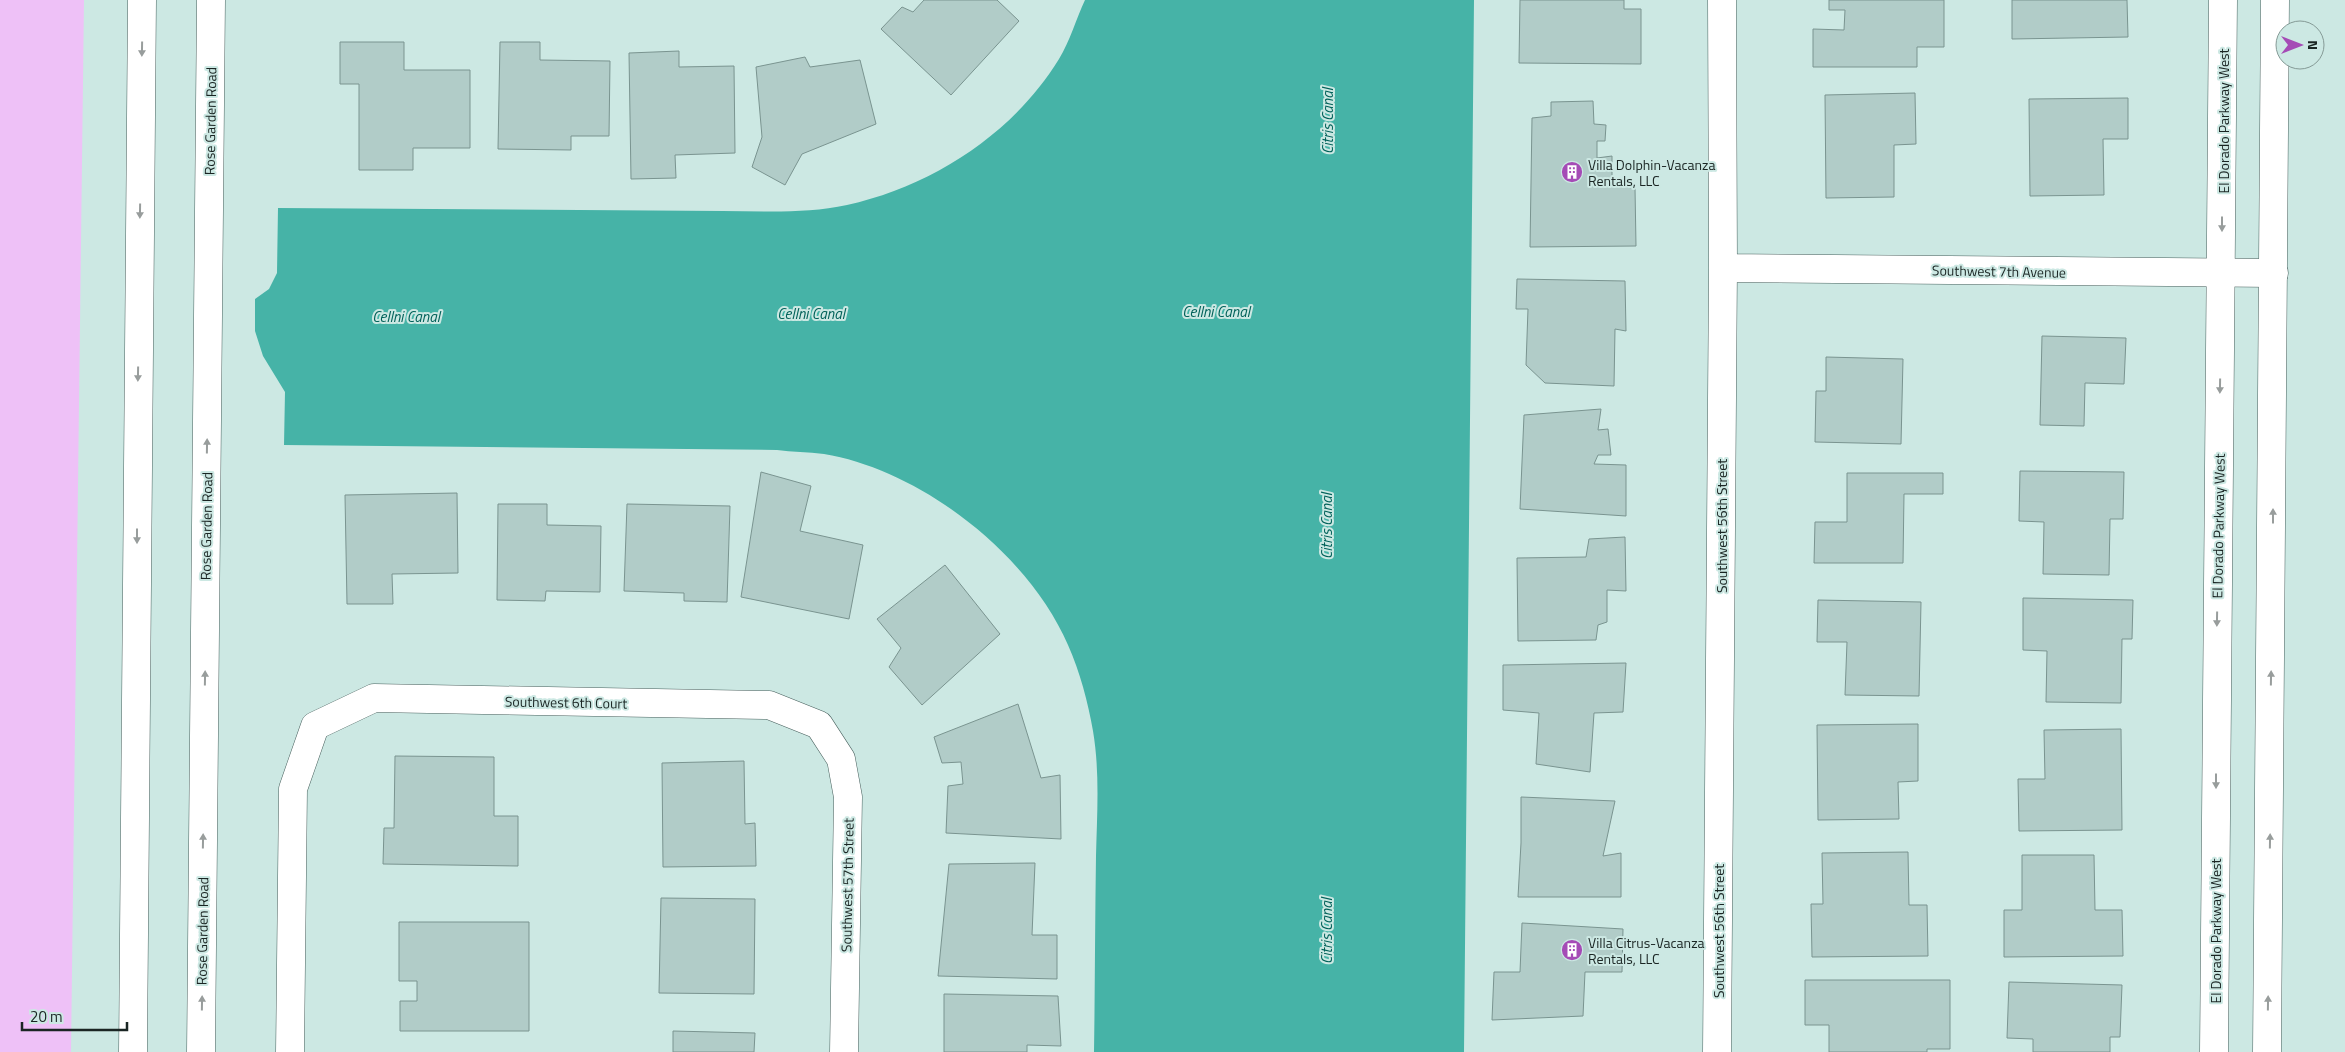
<svg xmlns="http://www.w3.org/2000/svg" width="2345" height="1052" font-family="'Titillium Web',sans-serif">
	<rect width="100%" height="100%" fill="#cce8e3"/>
	<path fill="#eec1f7" d="M0,0H84L71,1052H0Z"/>
	<path fill="#46b3a7" d="M1085,0H1474L1464,1052H1094C1095,987 1095,921 1096,856C1097,815 1100,772 1093,731C1088,702 1080,672 1068,645C1029,554 921,470 824,454C808,452 792,452 777,450L284,445L285,392L263,356L255,331V299L269,289L277,273L278,208L722,211C763,211 806,214 847,205C932,186 1013,134 1059,59C1070,41 1076,19 1085,0Z"/>
	<path fill="#b1ccc8" stroke="#7a9490" d="M924,0H997L1019,21L951,95L881,29L902,7L913,12Z
		M1520,0H1624V9H1641V64L1519,63Z
		M1829,0H1944V47H1917V67H1813V29L1844,30L1845,10H1829Z
		M2012,0H2127L2128,37L2012,39Z
		M340,42H404V70H470V148H413V170H359V84H340Z
		M500,42H540V60L610,61L609,136H571V150L498,149Z
		M679,51V67L734,66L735,153L675,155L676,178L631,179L629,53Z
		M805,57L810,67L860,60L876,124L802,154L785,185L752,167L762,137L756,67Z
		M1915,93L1916,144L1894,145V197L1826,198L1825,95Z
		M2128,98V139H2103L2104,195L2030,196L2029,99Z
		M1593,101L1594,124L1606,125L1605,141H1597V158L1612,156V186L1635,188L1636,246L1530,247L1532,118L1551,116V102Z
		M1517,279L1625,281L1626,331L1615,329L1614,386L1545,383L1526,365L1528,309H1516Z
		M2042,336L2126,338L2124,384L2085,383L2084,426L2040,425Z
		M1826,357L1903,359L1901,444L1815,442L1816,391H1826Z
		M1601,409L1598,430L1608,429L1611,455H1598L1594,464L1626,465V516L1520,509L1524,415Z
		M2020,471L2124,472L2123,519H2110L2109,575L2043,574L2044,522L2019,521Z
		M761,472L811,486L800,531L863,545L849,619L741,597Z
		M1847,473H1943V494H1904L1903,563H1814L1815,522H1847Z
		M457,493L458,573L392,574L393,604H347L345,495Z
		M498,504H547V525L601,526L600,592L546,591L545,601L497,600Z
		M627,504L730,506L727,602L684,601V593L624,591Z
		M1625,537L1626,591L1607,590V622L1598,625L1596,640L1518,641L1517,558L1586,557L1589,539Z
		M945,565L1000,634L922,705L889,667L901,648L877,619Z
		M2023,598L2133,600L2132,639H2122L2121,703L2046,702L2047,651L2023,650Z
		M1818,600L1921,602L1919,696L1845,695L1847,642H1817Z
		M1626,663L1623,712L1594,713L1590,772L1536,764L1539,713L1503,710V665Z
		M1018,704L1041,778L1060,775L1061,839L946,833L948,786L963,784L961,762L942,763L934,737Z
		M1918,724V781L1898,782L1899,819L1818,820L1817,725Z
		M2121,729L2122,830L2019,831L2018,779H2045L2044,730Z
		M395,756L494,757V816H518V866L383,864L384,828H394Z
		M744,761L745,824L755,823L756,866L663,867L662,763Z
		M1521,797L1615,801L1603,856L1621,853V897H1518L1521,843Z
		M1908,852L1909,905H1927L1928,956L1812,957L1811,904H1823L1822,853Z
		M2022,855H2094L2095,910H2122L2123,956L2004,957V910H2022Z
		M1035,863L1032,935H1057V979L938,976L949,864Z
		M661,898L755,899L754,994L659,993Z
		M399,922H529V1031H400V1001H417V981H399Z
		M1522,923L1623,929L1622,972H1585L1583,1016L1492,1020L1494,972H1520Z
		M1805,980H1950V1049H1927V1052H1829V1025H1805Z
		M2009,982L2122,985L2120,1037H2110V1052H2033V1039L2007,1038Z
		M944,994L1058,996L1061,1046L1027,1045V1052H944Z
		M673,1031L755,1033L754,1052H673Z"/>
	<g fill="none" stroke-linecap="round" stroke-linejoin="round">
		<g stroke="#48605d" stroke-width="29">
			<path id="street" d="M1723,268L2274,273
				M290,1052L293,789L315,726L374,698L769,705L819,725L841,759L848,797L844,1052
				M1717,1052L1723,268L1722,0"/>
		</g>
		<g stroke="#48605d" stroke-width="29">
			<path id="secondary" d="M133,1052L142,0
				M201,1052L211,0
				M2214,1052L2223,0
				M2267,1052L2275,0"/>
		</g>
		<use href="#street" stroke="#fff" stroke-width="28"/>
		<use href="#secondary" stroke="#fff" stroke-width="28"/>
	</g>
	<defs><path id="oneway-solid" d="M-6-.8H1V-3.2L6.5 0L1 3.2V.8H-6Z" transform="scale(1.25)"/></defs>
	<g fill="#989d9c">
		<use href="#oneway-solid" transform="translate(142 49) rotate(91)"/>
		<use href="#oneway-solid" transform="translate(140 211) rotate(91)"/>
		<use href="#oneway-solid" transform="translate(2222 224) rotate(90)"/>
		<use href="#oneway-solid" transform="translate(138 374) rotate(91)"/>
		<use href="#oneway-solid" transform="translate(2220 386) rotate(91)"/>
		<use href="#oneway-solid" transform="translate(207 446) rotate(-89)"/>
		<use href="#oneway-solid" transform="translate(2273 516) rotate(-90)"/>
		<use href="#oneway-solid" transform="translate(137 536) rotate(90)"/>
		<use href="#oneway-solid" transform="translate(2217 619) rotate(91)"/>
		<use href="#oneway-solid" transform="translate(205 678) rotate(-89)"/>
		<use href="#oneway-solid" transform="translate(2271 678) rotate(-89)"/>
		<use href="#oneway-solid" transform="translate(2216 781) rotate(90)"/>
		<use href="#oneway-solid" transform="translate(203 841) rotate(-89)"/>
		<use href="#oneway-solid" transform="translate(2270 841) rotate(-89)"/>
		<use href="#oneway-solid" transform="translate(202 1003) rotate(-89)"/>
		<use href="#oneway-solid" transform="translate(2268 1003) rotate(-89)"/>
	</g>
	<defs>
		<g id="building-disc" transform="scale(1.125)"><circle r="9.5" fill="#a54bb6" stroke="#cce8e3"/><path d="M-4-6H4V6H1V3H-1V6H-4ZM-2.5-4.3h1.7v1.8h-1.7ZM.8-4.3h1.7v1.8H.8ZM-2.5-1h1.7V.8h-1.7ZM.8-1h1.7V.8H.8Z" fill="#fff"/></g>
	</defs>
	<g fill-rule="evenodd">
		<use href="#building-disc" x="1572" y="172"/>
		<use href="#building-disc" x="1572" y="950"/>
	</g>
	<g text-anchor="middle" dominant-baseline="central" stroke-width="4" stroke-linejoin="round" paint-order="stroke">
		<g font-size="14" fill="#1a2523" stroke="#cce8e3">
			<text transform="translate(210 121) rotate(-89)">Rose Garden Road</text>
			<text transform="translate(2223 121) rotate(-90)">El Dorado Parkway West</text>
			<text transform="translate(1999 271) rotate(1)">Southwest 7th Avenue</text>
			<text transform="translate(206 526) rotate(-89)">Rose Garden Road</text>
			<text transform="translate(1721 526) rotate(-90)">Southwest 56th Street</text>
			<text transform="translate(2218 526) rotate(-89)">El Dorado Parkway West</text>
			<text transform="translate(566 702) rotate(1)">Southwest 6th Court</text>
			<text transform="translate(847 885) rotate(-89)">Southwest 57th Street</text>
			<text transform="translate(202 931) rotate(-89)">Rose Garden Road</text>
			<text transform="translate(1718 931) rotate(-90)">Southwest 56th Street</text>
			<text transform="translate(2215 931) rotate(-90)">El Dorado Parkway West</text>
		</g>
		<g font-size="14" fill="#1a2523" stroke="#cce8e3" text-anchor="start">
			<text x="1588" y="164">Villa Dolphin-Vacanza<tspan x="1588" dy="16">Rentals, LLC</tspan></text>
			<text x="1588" y="942">Villa Citrus-Vacanza<tspan x="1588" dy="16">Rentals, LLC</tspan></text>
		</g>
		<g font-size="15" font-style="italic" fill="#006159" stroke="#cce8e3">
			<text transform="translate(1327 121) rotate(-90)">Citris Canal</text>
			<text x="1216" y="311">Cellni Canal</text>
			<text x="811" y="313">Cellni Canal</text>
			<text x="406" y="316">Cellni Canal</text>
			<text transform="translate(1326 526) rotate(-90)">Citris Canal</text>
			<text transform="translate(1326 931) rotate(-90)">Citris Canal</text>
		</g>
	</g>
	<g transform="translate(2300 45) rotate(90)"><circle r="24" fill="#cce8e3" stroke="#859a96"/>
	<path d="M0-4L9 19L0 12L-9 19Z" fill="#a54bb6"/>
	<text y="-8" font-size="14" font-weight="bold" text-anchor="middle" fill="#1a2523">N</text>
	</g>
	<path d="M22 1022v8h105v-8" fill="none" stroke="#1a2523" stroke-width="2.5"/>
	<text x="30" y="1022" font-size="15" fill="#1a2523" stroke="#cce8e3" stroke-width="4" paint-order="stroke">20 m</text>
</svg>
